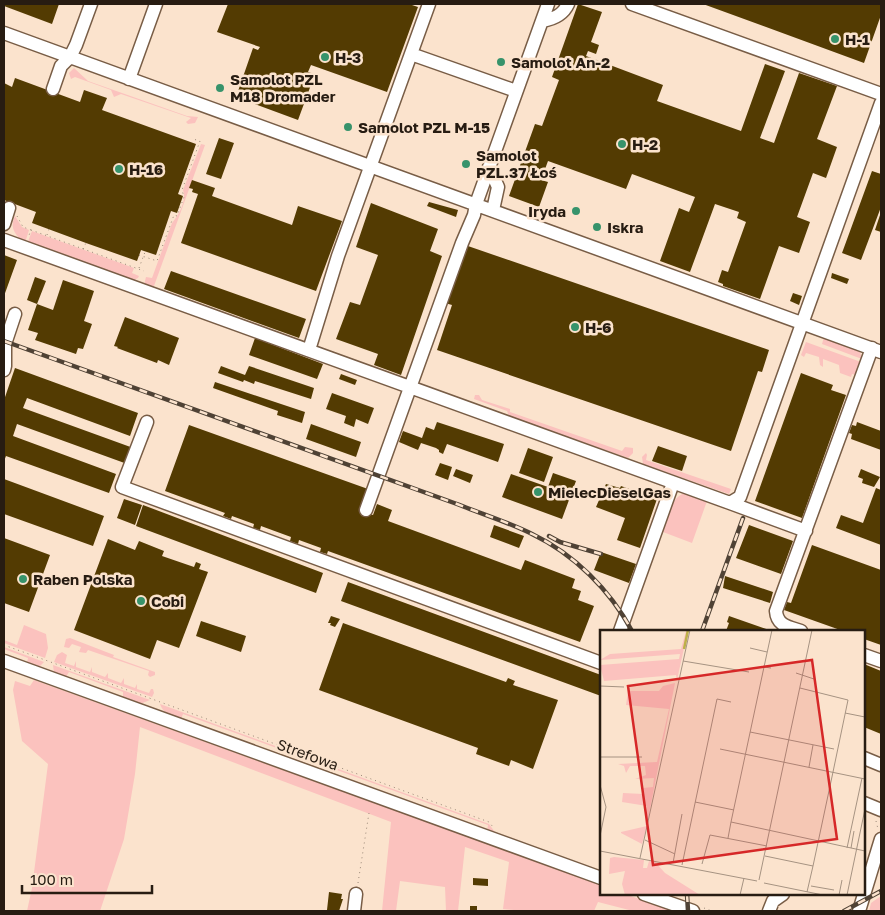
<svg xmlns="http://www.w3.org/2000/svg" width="885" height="915" font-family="'Golos Text',sans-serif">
	<rect width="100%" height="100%" fill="#fbe3cd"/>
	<path fill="#fbc2be" d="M74,68L88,81L187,116L198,117L195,123L188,124L186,122L191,118L185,116L121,94L114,97L111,90L75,77L71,79L69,73Z
		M201,144L205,145L154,286L151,288L144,285L146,277L152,278L172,223C179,215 187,200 183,190Z
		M15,216L22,227L29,230L25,243L18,241L19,238C12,230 11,225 15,216Z
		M32,231L134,268L132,273L139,276L138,278L132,281L27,244Z
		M824,337L858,349L860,352L862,359L822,344Z
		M806,342L861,362L856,375L852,374L851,377L840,373L839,365L823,359V367L820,365L819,357L806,353L804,357L801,355Z
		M475,395H479L482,400L510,409V412L622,451L625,447L633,448V453L628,458L509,416L507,411L474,399Z
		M646,453L647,455L646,460L731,489L729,494L643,464L642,457Z
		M685,493L707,501L692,543L663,532C667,520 670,497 685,493Z
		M24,625L46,634L48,648L45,658L4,643V640L17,645Z
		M70,638L114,655L113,657L155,672V675L150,677L148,675L149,671L88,650L86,653L79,652L81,647L72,644L69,648L64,647L66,639Z
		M4,647L44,662L39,667L27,663L28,658L4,649Z
		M62,652L67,655L65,663L74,666L76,661V667L90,672L92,667V672L105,677L108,673V678L121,683L124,678V684L135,688L137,684V689L149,693L151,689H153L154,693L152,697L54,662L57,655Z
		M53,665L150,700L140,704L123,698V692L69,672L66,677L54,673Z
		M34,680L601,885V894H625L674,911H633L598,902L594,911H525L503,909L509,862L465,847L458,911H446L445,887L400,881L396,911H382L391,822L140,727L135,774L124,839L100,911H27L32,888L48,764L22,741L13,690L15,681L30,686Z
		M160,704L489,824L497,835L487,831L488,825L183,714L181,719C171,716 164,715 160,704Z
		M881,896V911H869L871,903Z"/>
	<path fill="#533b02" d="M4,4H59L52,24L4,6Z
		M228,4H409L418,7L387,92L311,65L308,72L315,74L298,120L236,97L253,48L258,50L260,47L217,32Z
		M578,4L602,12L591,42L599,45L596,54L588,51L586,56L663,85L657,101L741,131L765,64L785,71L760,138L774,143L799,73L837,86L817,139L837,147L826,178L813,173L797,217L810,222L799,253L779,246L760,299L723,286V284L718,282L722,270L728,272L746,222L737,218L739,212L715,204L690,272L660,261L679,208L689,212L695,197L632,174L626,189L548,161L541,180L548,182L539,207L509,196L535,124L542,126L559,80L552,77Z
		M703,4H881V15L864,63Z
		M15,78L80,102L84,90L107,98L102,110L196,144L178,194L183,196L177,213L171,211L156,255L141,250L137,261L86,243L32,223L36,212L4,200V83L12,87Z
		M219,138L234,143L221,179L206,174Z
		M872,171L881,174V207L861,260L842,253Z
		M192,180L215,188L212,196L292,225L298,206L342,221L316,291L181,243L198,194L192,192L193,189L189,188Z
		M429,202L458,210L456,217L427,206Z
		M371,203L438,229L430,251L442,256L401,375L374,365L378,354L336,339L350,302L360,305L378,255L356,247Z
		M881,212V232L875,230Z
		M465,245L769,350L762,372L758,371L731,451L437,350L452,305L445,303Z
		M4,255L17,260L4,296Z
		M171,271L306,319L299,338L164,289Z
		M832,273L849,279L847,284L831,278Z
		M35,277L46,281L37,304L53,310L63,280L94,291L84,321L92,324L83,349L78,348L76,354L35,340L38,333L28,330L37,304L27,300Z
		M793,293L802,296L799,305L790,301Z
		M125,317L179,338L169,365L158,360L157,363L117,348L118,347L114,346Z
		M255,338L323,364L317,379L249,355Z
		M221,366L245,375L249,366L314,388L311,399L255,381L254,384L244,380L243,382L218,373Z
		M15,368L138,413L130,436L27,398L23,408L136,449L130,465L17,424L13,436L116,474L109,493L6,456L4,461V400Z
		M801,373L833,385L831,390L846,395L802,518L755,501Z
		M341,374L357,380L355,385L339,379Z
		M215,382L305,412L302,423L277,415L278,411L213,388Z
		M332,393L374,408L368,424L356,419L354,427L344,423L346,416L326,409Z
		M437,422L504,444L498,462L447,444L443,454L439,452V450L436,448L421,443L418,450L399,442L403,431L422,438L426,427L434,430Z
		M857,422L881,431V450L851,439L852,434L849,433L852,425L856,426Z
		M311,424L361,442L356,457L306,439Z
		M189,425L368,489L360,511L373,515L377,504L392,510L388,521L521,570L525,560L575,579L572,588L581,591L578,600L594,606L580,642L328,551L327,554L320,552L321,548L299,540L298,544L290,541L291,537L261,526L260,530L253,528L254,524L232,516L231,519L223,516L225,513L165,491Z
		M658,446L687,456L682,471L652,461Z
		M528,448L553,457L544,482L519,473Z
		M440,463L452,467L448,480L435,475Z
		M456,469L473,475L470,483L453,476Z
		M861,469L880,477L874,487L862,483L863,479L858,477Z
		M553,473L576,481L562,519L502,497L511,474L548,487Z
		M4,479L104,516L93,546L4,514Z
		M606,484L620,488L621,486L657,499L640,548L617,540L625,518L596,507Z
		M876,488L881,490V545L836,528L841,515L863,523Z
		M124,499L142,505L135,525L117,518Z
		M143,505L323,573L316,593L136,526Z
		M494,525L524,536L519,548L490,537Z
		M749,525L793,541L781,574L736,558Z
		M4,538L50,555L29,612L4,603Z
		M108,539L135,550L139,541L164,551L162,556L194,567L196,562L201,564L199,569L208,572L179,648L157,640L150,659L74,630Z
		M812,545L881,570V645L864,639V631H843L784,610L787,602L791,603Z
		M601,552L636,564L629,583L594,570Z
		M725,576L773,592L770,603L723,588Z
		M348,582L601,675V696L341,601Z
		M331,616L340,619L335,627L330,625L331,623H328Z
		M729,616L772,631H726L729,623L727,622Z
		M201,621L246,636L241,652L196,636Z
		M343,623L506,682L508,678L515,681L513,685L558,700L533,769L511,760L509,766L476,754L478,748L319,690Z
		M864,664L881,671V734L864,727Z
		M473,878L488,879V886L473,885Z
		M329,892L342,894L341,899H343L339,911L327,910Z
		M470,906H477V911H470Z"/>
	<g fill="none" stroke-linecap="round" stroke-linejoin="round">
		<g stroke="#785d46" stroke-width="15">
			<path id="minor" d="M632,4L881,94
				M542,21C554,19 563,15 568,4
				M4,33L881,352
				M411,54L516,91
				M129,79L156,4
				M53,89L61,66L70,57L76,45L91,4
				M489,167L498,187L493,210
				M4,224L9,208
				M4,240L730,503L740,497L881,103
				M309,350L338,256L429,4
				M4,370L5,366V344L15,314
				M147,422L122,487L601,663
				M730,503L806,531
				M366,510L462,243L474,215L476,204L548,4
				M620,631L673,483
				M801,631C789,627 777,626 776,611L872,348
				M864,655L881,661
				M4,661L601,878
				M864,758L881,765
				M864,803L881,810
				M644,894L693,911
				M354,911L356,894
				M769,911L773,901L783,894
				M859,911L881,839"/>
		</g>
		<path stroke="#988676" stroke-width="1" stroke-dasharray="1 4" stroke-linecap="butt" d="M17,216L23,227L31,230L28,238
			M31,230L144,271
			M47,235L49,229
			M83,249L86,243
			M139,255L157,261L174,215L177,216L184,197L182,190L200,141L193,139
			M139,268L145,252
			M4,645L489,822L493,827
			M876,821L878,829
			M358,883L369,813
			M704,908L712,911"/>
		<use href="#minor" stroke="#fff" stroke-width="12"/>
		<g stroke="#4f4235" stroke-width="4.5">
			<path id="rail" d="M4,341L457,504C482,514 508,522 532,534C574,554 610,590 632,631
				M549,536L560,542L601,554
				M702,631L743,518
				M687,894L688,911
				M844,911L881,891"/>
		</g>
		<use href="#rail" stroke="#fbe3cd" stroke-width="2.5" stroke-dasharray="8" stroke-linecap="butt"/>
	</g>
	<g fill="#37936b" stroke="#fbe3cd" stroke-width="2">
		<circle cx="835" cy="39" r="5"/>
		<circle cx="325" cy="57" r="5"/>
		<circle cx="501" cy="62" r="5"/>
		<circle cx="220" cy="88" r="5"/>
		<circle cx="348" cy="127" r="5"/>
		<circle cx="622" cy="144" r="5"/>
		<circle cx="466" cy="164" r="5"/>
		<circle cx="119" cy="169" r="5"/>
		<circle cx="576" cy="211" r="5"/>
		<circle cx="597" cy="227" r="5"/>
		<circle cx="575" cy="327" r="5"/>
		<circle cx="538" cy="492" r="5"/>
		<circle cx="23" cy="579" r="5"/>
		<circle cx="141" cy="601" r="5"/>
	</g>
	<g text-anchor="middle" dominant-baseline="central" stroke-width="5" stroke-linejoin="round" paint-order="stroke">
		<g font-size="15" font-weight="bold" fill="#271c12" stroke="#fbe3cd" text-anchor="start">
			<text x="845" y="39">H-1</text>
			<text x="335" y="57">H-3</text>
			<text x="511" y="62">Samolot An-2</text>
			<text x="230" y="79">Samolot PZL<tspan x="230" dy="17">M18 Dromader</tspan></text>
			<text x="358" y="127">Samolot PZL M-15</text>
			<text x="632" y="144">H-2</text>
			<text x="476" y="155">Samolot<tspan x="476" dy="17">PZL.37 Łoś</tspan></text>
			<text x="129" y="169">H-16</text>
			<text x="566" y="211" text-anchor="end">Iryda</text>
			<text x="607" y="227">Iskra</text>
			<text x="585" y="327">H-6</text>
			<text x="548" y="492">MielecDieselGas</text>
			<text x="33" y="579">Raben Polska</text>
			<text x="151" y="601">Cobi</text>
		</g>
		<g font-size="15" fill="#271c12" stroke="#fbe3cd">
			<text transform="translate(308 754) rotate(20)">Strefowa</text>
		</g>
	</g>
	<g transform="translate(600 630)">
		<rect width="265" height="265" fill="#fbe3cd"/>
		<path d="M78,0H88L77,50L76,45L4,51L0,35L79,29L80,24L0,30L10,24L81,19L86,1ZM75,53L47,194L45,195L47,176L22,172L23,163L43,164V158L53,157L54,148L35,149L46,145L45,136H30L26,143L24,136L18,134L57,132L69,79L26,75L28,61H59L63,56ZM47,196L42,214L21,203V202ZM14,227L44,230L43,238H47L49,231L55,232L65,243L100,265H25L22,254L25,241L9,244L10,228Z" fill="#fbc2be"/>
		<path fill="none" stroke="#bdb048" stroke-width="2.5" d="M84,19L88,0"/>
		<path fill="none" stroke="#a69382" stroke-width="1" d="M150,18L167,22M83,31L149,42M164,37L172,0M171,38L164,37L131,192L265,221M196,43L214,49M0,56L24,57M245,83L265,87M150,102L234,119M120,119L265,149M0,127H42M209,137L213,115M0,155L6,177L0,206M95,172L134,180M128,208L131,192M45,210L75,224M247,218L262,148M251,218L254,201M0,221L157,251M165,226L213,236L233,142L248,70L200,58M40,228L90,0M73,233L82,184M102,234L110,205L167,216M82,235L117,69L131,72M159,250L212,0M164,253L223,265M211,256L234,260M207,262L213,236M140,265L144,248M239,265L242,250M247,265L265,179"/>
		<path fill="#d62828" fill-opacity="0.15" stroke="#d62828" stroke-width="2.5" d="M212,30L237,209L53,235L28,56Z"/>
		<rect width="265" height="265" fill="none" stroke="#271c12" stroke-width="2.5"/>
	</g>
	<rect width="885" height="915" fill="none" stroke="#271c12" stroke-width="10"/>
	<path d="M22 885v8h130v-8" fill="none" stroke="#271c12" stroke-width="2.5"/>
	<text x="30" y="885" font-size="15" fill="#271c12" stroke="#fbe3cd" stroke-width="4" paint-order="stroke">100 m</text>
</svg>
